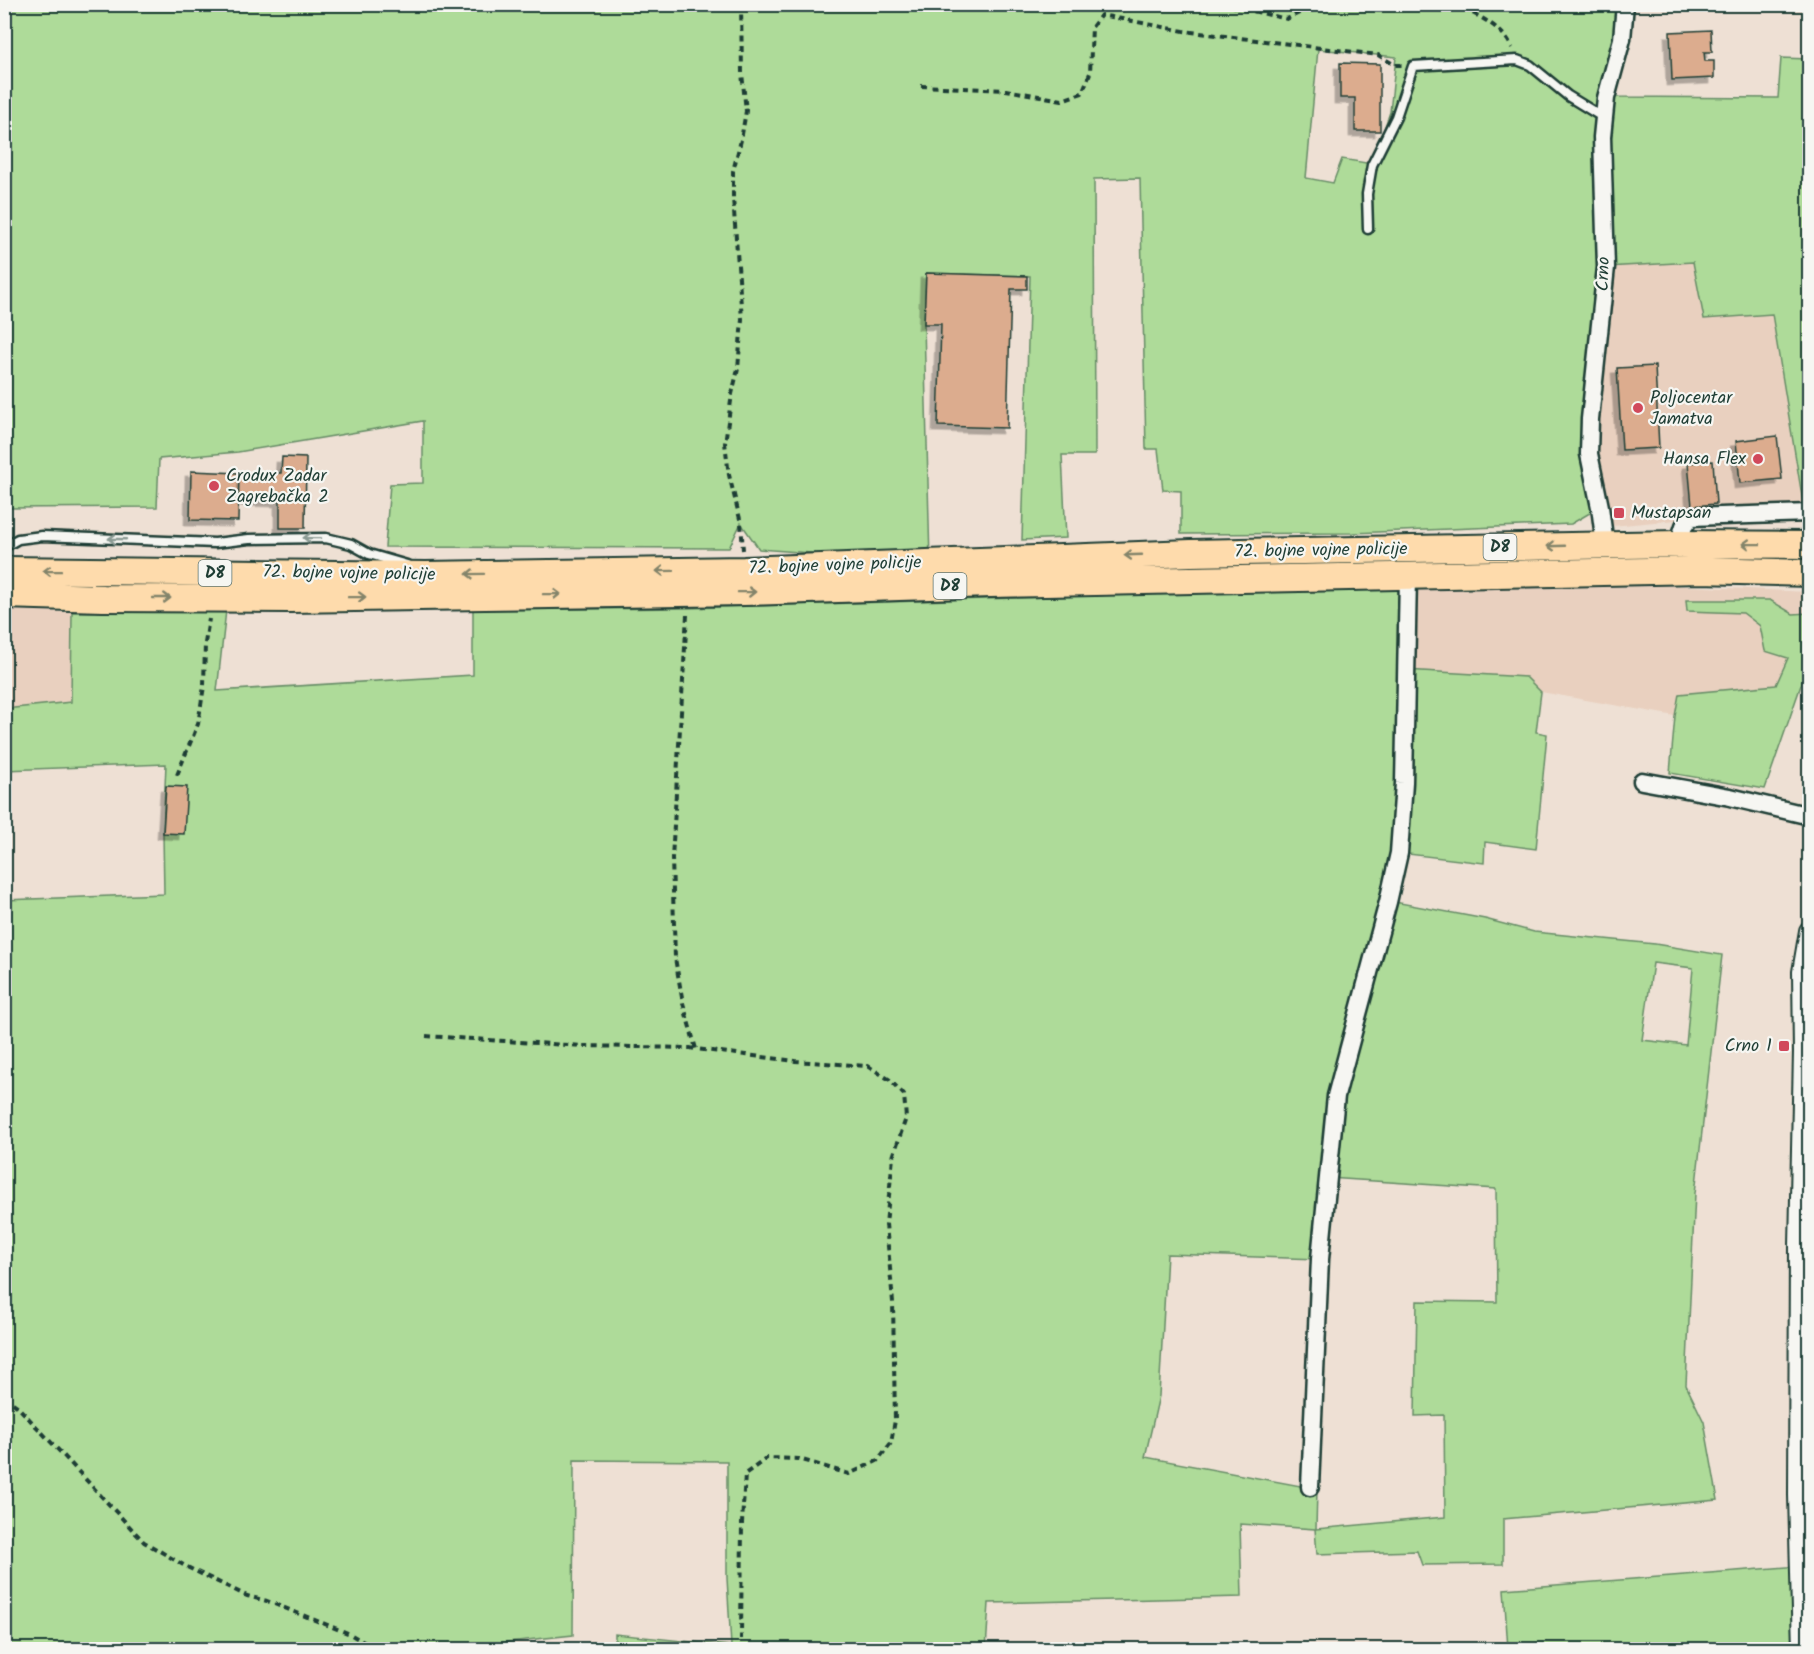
<svg xmlns="http://www.w3.org/2000/svg" width="1814" height="1654" font-family="Kalam,sans-serif">
	<defs>
		<filter id="shadow"><feDropShadow dx="-5.5" dy="5.5" stdDeviation="0" flood-color="#0004"/></filter>
	</defs>
	<rect width="100%" height="100%" fill="#eee0d4"/>
	<filter id="ink" filterUnits="userSpaceOnUse"><feTurbulence type="fractalNoise" baseFrequency=".0167" numOctaves="2"/><feDisplacementMap in="SourceGraphic" scale="12" xChannelSelector="R" yChannelSelector="G"/><feConvolveMatrix kernelMatrix="1 2 1 2 8 2 1 2 1" color-interpolation-filters="sRGB"/></filter>
	<g filter="url(#ink)">
		<path fill="#e9d0bf" d="M1694,262L1772,314L1804,508L1602,527L1589,454L1606,267Z
			M1646,584L1809,592V662L1802,683L1679,694L1675,716L1541,692L1526,677L1405,671L1408,586Z
			M5,609L72,612L71,703L5,709Z"/>
		<path fill="#aedb99" stroke="#668c66" stroke-width="1.5" fill-rule="evenodd" d="M1621,4L1615,97L1778,98L1781,58L1809,59V507L1804,508L1772,314L1704,319L1693,262L1606,267L1590,419L1600,507L1571,524L1353,533L1181,534V491L1163,490L1158,449H1146L1140,178L1094,179L1095,455H1062L1066,538L1022,540L1030,276L926,273L924,324L930,562L759,549L741,523L729,548L385,547L390,484L423,483V421L238,452L159,459L157,507L5,508V5ZM1318,49L1396,57L1390,112L1372,164L1342,159L1333,183L1306,178Z
			M1408,586L1405,670L1526,677L1541,692L1536,732L1547,734L1536,849L1485,842L1484,863L1400,853L1389,901L1485,919L1534,932L1655,944L1722,955L1695,1193L1686,1385L1704,1422L1718,1500L1503,1519V1564L1422,1565L1417,1551L1317,1554L1315,1529L1240,1524L1242,1597L989,1603L986,1649L615,1650V1634L731,1646L727,1578V1461L574,1460L573,1635L434,1650L5,1649L4,900L164,894L163,833L166,764L5,770V709L71,702L72,612L226,610L217,691L473,675V610L688,608ZM1653,963L1693,968L1686,1045L1642,1040ZM1328,1178L1496,1189L1497,1302L1417,1301L1415,1416L1444,1415L1445,1517L1316,1529L1317,1489L1145,1457L1159,1396L1167,1254L1320,1259Z
			M1686,600H1770L1793,614L1809,613V662L1765,789L1670,773L1675,716L1679,694L1776,685L1788,658L1765,651L1760,626L1743,613L1687,611Z
			M1800,1566L1803,1649H1508L1504,1589Z"/>
		<path fill="#dcac8e" stroke="#1f3d34" stroke-width="1.5" filter="url(#shadow)" d="M1711,30L1712,52H1704L1705,61H1714V78L1672,80L1670,32Z
			M1340,63L1380,64V131H1355V98H1340Z
			M926,273L1027,276V289H1011L1007,428L938,426L941,324H924Z
			M1655,366L1659,448L1622,450L1617,368Z
			M1777,436L1782,479L1740,483L1736,441Z
			M282,457L306,458L305,528H280V501L238,500L239,473H281Z
			M1713,461L1716,504L1692,506L1688,463Z
			M191,471L239,473L238,521L190,520Z
			M166,786L187,787L184,834L163,833Z"/>
		<g fill="none" stroke-linecap="round" stroke-linejoin="round">
			<g stroke="#1f3d34" stroke-width="13">
				<path id="service" d="M1368,229L1367,194L1372,165L1396,117L1413,66L1517,60L1530,65L1568,96L1604,118
					M4,547L18,539L42,536L215,543L249,539L326,538L351,544L369,554L407,565"/>
			</g>
			<g stroke="#1f3d34" stroke-width="21">
				<path id="minor" d="M1678,544L1684,526L1691,517L1810,513
					M1605,545L1600,507L1589,454L1590,419L1606,267L1602,137L1606,98L1622,39L1625,4
					M1642,781L1730,797L1810,816
					M1310,1487L1320,1259L1336,1096L1388,902L1399,853L1404,783L1408,576"/>
			</g>
			<g stroke="#1f3d34" stroke-width="24">
				<path id="tertiary" d="M1803,1650L1799,1495L1800,1246L1804,1052L1803,972L1810,931"/>
			</g>
			<g stroke="#1f3d34" stroke-width="30">
				<path id="primary" d="M4,570L426,575L744,570L1191,553L1678,544L1810,545
					M4,595L103,598L290,599L744,592L990,584L1701,570L1810,573"/>
			</g>
			<path stroke="#1f3d34" stroke-width="4" stroke-dasharray="6 4.5" stroke-linecap="butt" d="M741,4L742,73L746,111L741,140L733,171V198L742,319L738,369L732,394L725,443L729,475L741,523L743,550
				M1223,4L1287,19L1317,4
				M1454,4C1476,15 1502,25 1512,48
				M921,86L1006,90L1062,100L1082,93L1090,73L1092,27L1101,15L1184,31L1378,55L1395,65H1402
				M687,615L672,858L675,958L683,1003L696,1049L795,1061L868,1066L890,1080L904,1095L906,1118L893,1157L886,1224L893,1302L895,1420L891,1443L877,1461L849,1474L799,1459L767,1458L745,1474L742,1523L741,1639
				M177,775L198,724L204,686L205,643L209,619
				M426,1036L583,1046L690,1048L696,1049
				M4,1397L17,1406L49,1440L144,1542L187,1567L247,1596L267,1601L350,1634L377,1650"/>
			<use href="#service" stroke="#f6f6f2" stroke-width="8"/>
			<use href="#minor" stroke="#f6f6f2" stroke-width="16"/>
			<use href="#tertiary" stroke="#f6f6f2" stroke-width="20"/>
			<use href="#primary" stroke="#fedbac" stroke-width="26"/>
		</g>
		<defs><path id="oneway-shaft" d="M-6 0H5M1.5-3L5.5 0L1.5 3" fill="none" stroke-width="1.6" stroke-linecap="round" stroke-linejoin="round" transform="scale(1.5)"/></defs>
		<g stroke="#8a9a93">
			<use href="#oneway-shaft" transform="translate(312 538) rotate(-179)"/>
			<use href="#oneway-shaft" transform="translate(117 539) rotate(-178)"/>
		</g>
		<g stroke="#83846a">
			<use href="#oneway-shaft" transform="translate(1751 544) rotate(-179)"/>
			<use href="#oneway-shaft" transform="translate(1556 546) rotate(178)"/>
			<use href="#oneway-shaft" transform="translate(1133 555) rotate(178)"/>
			<use href="#oneway-shaft" transform="translate(52 571) rotate(-179)"/>
			<use href="#oneway-shaft" transform="translate(665 571) rotate(179)"/>
			<use href="#oneway-shaft" transform="translate(475 574) rotate(179)"/>
			<use href="#oneway-shaft" transform="translate(747 592) rotate(-1)"/>
			<use href="#oneway-shaft" transform="translate(552 594) rotate(-1)"/>
			<use href="#oneway-shaft" transform="translate(357 597) rotate(-1)"/>
			<use href="#oneway-shaft" transform="translate(162 598)"/>
		</g>
	</g>
	<g fill="#d1495b" stroke="#f6f6f2" stroke-width="2">
		<circle cx="1638" cy="408" r="6"/>
		<circle cx="1758" cy="459" r="6"/>
		<circle cx="214" cy="486" r="6"/>
		<rect x="1613" y="507" width="12" height="12" rx="3"/>
		<rect x="1778" y="1040" width="12" height="12" rx="3"/>
	</g>
	<g text-anchor="middle" dominant-baseline="central" stroke-width="4.5" stroke-linejoin="round" paint-order="stroke">
		<g fill="#f6f6f2" stroke="#60746d" stroke-width="1.5">
			<rect x="1483.5" y="534" width="33" height="26" rx="4.5"/>
			<rect x="198.5" y="560" width="33" height="26" rx="4.5"/>
			<rect x="933.5" y="573" width="33" height="26" rx="4.5"/>
		</g>
		<g font-size="16" font-weight="bold" fill="#1f3d34">
			<text x="1500" y="547">D8</text>
			<text x="215" y="573">D8</text>
			<text x="950" y="586">D8</text>
		</g>
		<g font-size="18" fill="#1f3d34" stroke="#f6f6f2">
			<text transform="translate(1604 274) rotate(-88)">Crno</text>
			<text transform="translate(1321 551) rotate(-1)">72. bojne vojne policije</text>
			<text transform="translate(835 566) rotate(-2)">72. bojne vojne policije</text>
			<text transform="translate(349 574) rotate(1)">72. bojne vojne policije</text>
		</g>
		<g font-size="18" fill="#1f3d34" stroke="#f6f6f2" text-anchor="start">
			<text x="1650" y="398">Poljocentar<tspan x="1650" dy="21">Jamatva</tspan></text>
			<text x="1746" y="459" text-anchor="end">Hansa Flex</text>
			<text x="226" y="476">Crodux Zadar<tspan x="226" dy="21">Zagrebačka 2</tspan></text>
			<text x="1631" y="513">Mustapsan</text>
			<text x="1772" y="1046" text-anchor="end">Crno 1</text>
		</g>
	</g>
	<rect width="1814" height="1654" fill="none" stroke="#f6f6f2" stroke-width="24"/>
	<rect x="12" y="12" width="1790" height="1630" fill="none" stroke="#1f3d34" stroke-width="2" filter="url(#ink)"/>
</svg>
